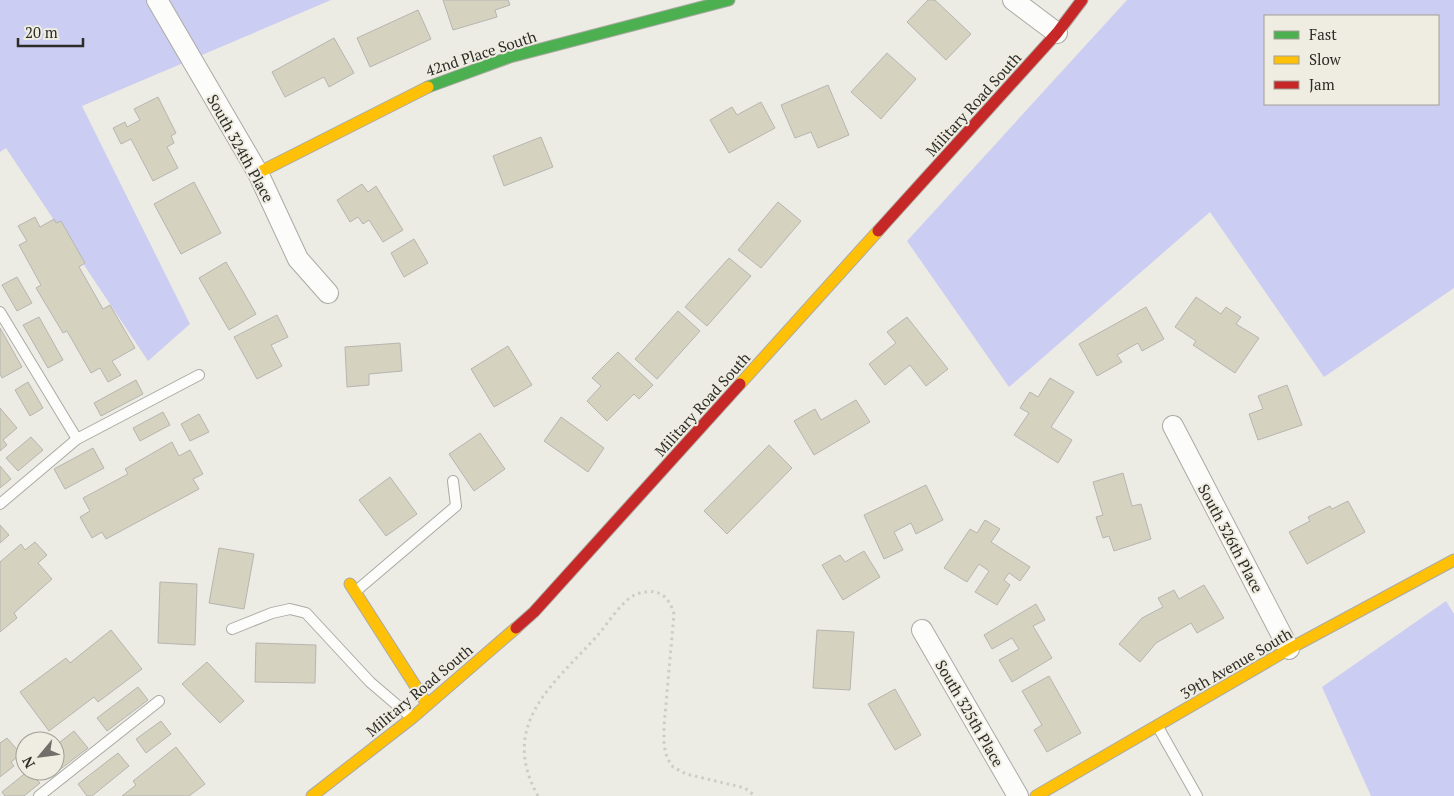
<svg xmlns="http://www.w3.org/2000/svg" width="1454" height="796" font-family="'PT Serif',serif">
	<rect width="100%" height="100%" fill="#ecebe4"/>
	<path fill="#cccdf2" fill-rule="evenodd" d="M0,0H331L82,106L190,324L148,361L6,148L0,152Z
		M1127,0H1454V288L1324,377L1210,212L1009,387L907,241ZM1438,16V104H1265V16Z
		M1446,601L1454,614V796H1371L1322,687Z"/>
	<path fill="#d5d2c0" stroke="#b6b5b0" d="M443,0H508L510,5L495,10L497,17L453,30Z
		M928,0H935L971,34L946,60L907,22Z
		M418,10L431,39L370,67L357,38Z
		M334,38L354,73L329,87L324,77L285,97L272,72Z
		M887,53L916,79L881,119L851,92Z
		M828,85L849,135L818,148L811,132L795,138L781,105Z
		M158,97L176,133L171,136L174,143L167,147L178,168L153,181L131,139L121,144L113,128L125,122L127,127L140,120L134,109Z
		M761,102L775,128L729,153L710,120L732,107L737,115Z
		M541,137L553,167L504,186L493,156Z
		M194,182L221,233L181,254L154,204Z
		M362,184L368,192L376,186L403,230L383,242L369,220L363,224L358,217L350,222L337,200Z
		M778,202L801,221L761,268L738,250Z
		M35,217L40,227L54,219L56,223L61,221L85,263L79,267L103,309L110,305L135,348L112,361L121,375L108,382L100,368L91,373L67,331L63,333L36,288L41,285L19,245L27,241L18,226Z
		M414,239L428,263L404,277L391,253Z
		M729,258L751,276L707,326L685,307Z
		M226,262L256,314L229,330L199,278Z
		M17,277L32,303L17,311L2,285Z
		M1196,297L1221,314L1226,307L1241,317L1236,324L1259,338L1235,373L1193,345L1196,341L1175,327Z
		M1146,307L1164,339L1142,351L1138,343L1117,355L1122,362L1097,376L1079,344Z
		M678,311L700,331L657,379L635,359Z
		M277,315L288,337L271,345L282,366L257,379L234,337Z
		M39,317L63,360L48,368L23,325Z
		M907,317L948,369L926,386L910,365L885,385L869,364L896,343L887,332Z
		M0,328L22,367L2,378L0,374Z
		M400,343L402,371L369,374V385L347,387L345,347Z
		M508,346L532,385L494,407L471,369Z
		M618,352L653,385L639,399L634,394L607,421L587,401L601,386L592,378Z
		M1050,378L1074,392L1051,427L1072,440L1058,463L1014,435L1029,413L1020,408L1030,392L1038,397Z
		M136,380L143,394L101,416L94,403Z
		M28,382L43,408L30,416L15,390Z
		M1287,385L1302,425L1258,440L1249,414L1263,409L1258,396Z
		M856,400L870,422L814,455L794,421L815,409L821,420Z
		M0,408L17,428L3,440L7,445L0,451Z
		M163,412L170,425L140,441L133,428Z
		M199,414L209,432L190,441L181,424Z
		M561,417L604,448L588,472L544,441Z
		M480,433L505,469L474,491L449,454Z
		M31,437L43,450L18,471L6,458Z
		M172,442L179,456L190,450L203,474L193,479L199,489L106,539L102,532L92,538L80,517L90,511L83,498L128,474L125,469Z
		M769,445L792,468L727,534L704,511Z
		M93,448L104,468L65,489L54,469Z
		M0,466L11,479L0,488Z
		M1123,473L1132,506L1141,504L1151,539L1114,551L1109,536L1103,538L1096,517L1103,515L1093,482Z
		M390,477L417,514L386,536L359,500Z
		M926,485L943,520L916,534L911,523L894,532L903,550L884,559L864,515Z
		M1348,501L1365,532L1307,564L1289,532L1310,521L1308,517L1330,506L1332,509Z
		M985,520L1000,529L991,542L1030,567L1020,581L1009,573L1004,580L1010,585L997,605L975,592L989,571L979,564L967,582L944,568L970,529L977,533Z
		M0,525L9,535L0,543Z
		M35,542L47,555L38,563L52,579L14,613L17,618L0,632V562L21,544L25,550Z
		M219,548L254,554L244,609L209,603Z
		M864,551L880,577L843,600L822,565L840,555L845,562Z
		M160,582L197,584L195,645L158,643Z
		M1204,585L1224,618L1197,633L1191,623L1156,643L1140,662L1119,644L1142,618L1163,607L1158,598L1174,590L1179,599Z
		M1036,604L1045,620L1033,626L1052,658L1012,682L999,660L1019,649L1012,638L992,649L984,635Z
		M111,630L142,669L98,702L94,697L49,731L20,692L66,658L70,663Z
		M817,630L854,632L850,690L813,688Z
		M256,643L316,645L315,683L255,682Z
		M207,662L244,701L220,723L182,684Z
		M1049,676L1081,733L1047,752L1034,730L1042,725L1022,691Z
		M138,687L148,700L107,731L97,718Z
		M895,689L921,735L895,750L868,704Z
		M161,721L171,734L146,753L136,739Z
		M74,731L88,748L54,774L52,771H55V746Z
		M7,738L21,754L11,762L14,766L0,777V743Z
		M176,747L205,784L189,796H122L136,785L133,781Z
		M118,753L129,766L92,796H87L78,784Z
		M28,771L40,783L24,796H5L2,792Z"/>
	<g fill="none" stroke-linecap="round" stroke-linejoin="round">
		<g stroke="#abaaa4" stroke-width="12">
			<path id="lane" d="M0,312L77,439
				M0,504L77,439L199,375
				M356,591L456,506L453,481
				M232,629L272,613L290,609L306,613L370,682L411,717
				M1158,727L1197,796
				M39,796L159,701"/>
		</g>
		<g stroke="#abaaa4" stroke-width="22">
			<path id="street" d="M157,0L258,173L298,259L328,293
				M1013,0L1057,33
				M1173,426L1289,649
				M922,630L1018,796"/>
		</g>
		<g stroke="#abaaa4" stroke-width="13">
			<path id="fast" d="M428,87L510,57L729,0"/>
		</g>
		<g stroke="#abaaa4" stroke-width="13">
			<path id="slow" d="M258,173L428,87
				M740,384L878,231
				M350,584L427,704
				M312,796L412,718L516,628
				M1036,796L1289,649L1454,560"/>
		</g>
		<g stroke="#abaaa4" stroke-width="13">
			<path id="jam" d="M878,231L1057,33L1082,0
				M516,628L534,612L740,384"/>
		</g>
		<path stroke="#ccccc9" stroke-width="3" stroke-dasharray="2.5 4" stroke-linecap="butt" d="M538,796C498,724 554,684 597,636C608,624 624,596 640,593C659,588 669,596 674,614L664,726V745L667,758L673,767L686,774L745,788L755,796"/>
		<use href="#lane" stroke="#fcfcfb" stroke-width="10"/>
		<use href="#street" stroke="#fcfcfb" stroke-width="20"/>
		<use href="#fast" stroke="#4caf50" stroke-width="11"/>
		<use href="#slow" stroke="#ffc107" stroke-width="11"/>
		<use href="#jam" stroke="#c62828" stroke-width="11"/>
	</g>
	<g text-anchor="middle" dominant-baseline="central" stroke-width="4" stroke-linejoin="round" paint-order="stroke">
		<g font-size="15" fill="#2d2c28" stroke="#efede1">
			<text transform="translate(481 53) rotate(-18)">42nd Place South</text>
			<text transform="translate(973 104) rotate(-48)">Military Road South</text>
			<text transform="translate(241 148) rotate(61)">South 324th Place</text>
			<text transform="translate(702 404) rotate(-48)">Military Road South</text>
			<text transform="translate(1231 538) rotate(62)">South 326th Place</text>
			<text transform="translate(1236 663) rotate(-30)">39th Avenue South</text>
			<text transform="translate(419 690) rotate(-40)">Military Road South</text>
			<text transform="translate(970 713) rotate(60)">South 325th Place</text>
		</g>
	</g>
	<rect x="1264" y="15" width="175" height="90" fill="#efede1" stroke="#a1a097"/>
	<rect x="1274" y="31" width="25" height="8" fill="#4caf50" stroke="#a1a097"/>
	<text x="1309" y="40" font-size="15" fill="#2d2c28">Fast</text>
	<rect x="1274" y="56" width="25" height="8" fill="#ffc107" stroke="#a1a097"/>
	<text x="1309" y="65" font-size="15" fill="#2d2c28">Slow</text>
	<rect x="1274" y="81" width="25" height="8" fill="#c62828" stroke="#a1a097"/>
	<text x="1309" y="90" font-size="15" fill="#2d2c28">Jam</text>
	<g transform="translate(40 756) rotate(241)"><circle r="24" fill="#efede1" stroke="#a1a097"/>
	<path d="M0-4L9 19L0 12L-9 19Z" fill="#706f6a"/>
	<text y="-8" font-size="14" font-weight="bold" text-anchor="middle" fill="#2d2c28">N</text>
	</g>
	<path d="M18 38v8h65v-8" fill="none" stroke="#2d2c28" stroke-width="2.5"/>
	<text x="25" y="38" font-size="15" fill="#2d2c28" stroke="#efede1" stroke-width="4" paint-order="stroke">20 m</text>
</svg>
